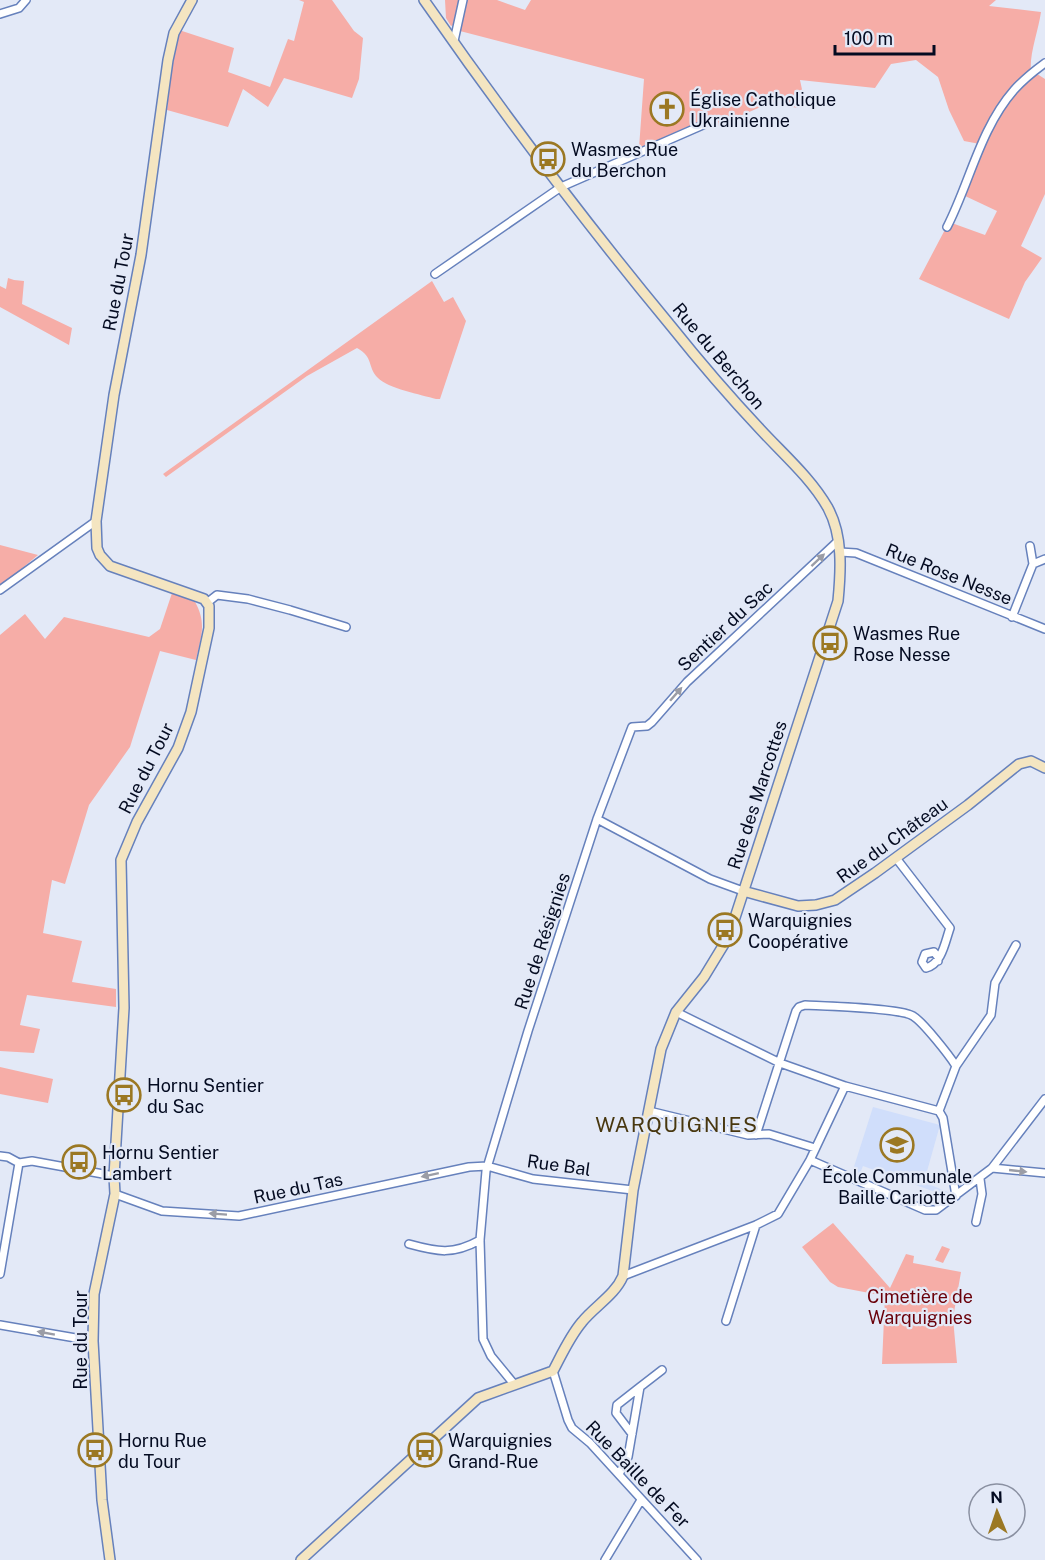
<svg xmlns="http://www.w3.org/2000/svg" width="1045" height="1560" font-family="'Public Sans',sans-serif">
	<rect width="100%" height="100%" fill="#e3e9f7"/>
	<path fill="#d0defb" d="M873,1107L940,1125L924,1182L950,1193L949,1197L863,1166L858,1178L851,1176Z"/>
	<path fill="#f6ada7" d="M299,0H332L354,31L363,38L359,79L352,98L284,78L268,107L243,89L228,127L167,110L173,48L179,30L234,48L228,72L270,87L288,39L294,41L304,2Z
		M445,0H462L456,24L451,26L446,18Z
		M467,0H497L525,10L531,0H996L989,6L1041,12C1038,33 1029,53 1031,74L1034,72L1045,79V194L1021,246L1042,258L1025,282L1009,319L919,279L949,222L985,235L997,211L963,195L980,144L964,141L949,110L938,77L916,60L891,64L875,88L800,80L804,99L798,108L770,103L717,126L712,116L639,148L644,79L460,31Z
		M8,278L14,280L24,281L22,304L72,328L69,345L0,307V286L6,289Z
		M432,281L444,302L453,297L466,321L440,399H436C422,395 387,388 378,378C367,367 374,357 357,348L307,376L166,477L163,474Z
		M0,545L38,555L1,586H0Z
		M172,593L195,602C207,623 201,637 196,660L160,651L130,747L89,805L65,884L52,880L43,933L82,941L72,982L116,989V1007L27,995L20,1025L40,1029L34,1053L0,1051V635L25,614L45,639L64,617L149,637L160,629Z
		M0,1067L53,1079L48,1103L0,1094Z
		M833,1223L890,1288L906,1254L914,1256L913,1263L961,1272L953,1318L957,1363L882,1364L885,1296L838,1287L830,1282L802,1247Z
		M942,1246L950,1249L943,1263L935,1260Z"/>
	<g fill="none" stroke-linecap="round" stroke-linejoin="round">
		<g stroke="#6681bc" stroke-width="10">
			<path id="street" d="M0,14L19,8L26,0
				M454,41L463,0
				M947,227C970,182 980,129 1014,90C1023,80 1034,71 1045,63
				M435,274L561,187L703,125
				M840,552L856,553L1045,629
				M1033,564L1045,559
				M0,590L96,521
				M208,602L217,595L248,599L290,610L346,627
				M1012,617L1033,564L1030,546
				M597,819L710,879L743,891
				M896,858L950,928C945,942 942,964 926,968L922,962L925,954L934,952L938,957V961
				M676,1012L780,1063L845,1086
				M956,1066L991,1015L995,983L1016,945
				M649,1111L748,1135L769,1134L815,1148
				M939,1111L943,1118L956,1196
				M756,1135L796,1011L799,1007L805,1005C824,1006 901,1008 913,1016C923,1022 949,1055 956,1066L939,1111
				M0,1156L8,1157L19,1163L32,1161L114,1176
				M810,1160L925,1210H936L992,1168L1045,1099
				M992,1168L1045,1173
				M115,1194L162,1211L239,1216L469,1167L487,1166L533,1179L633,1190
				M976,1222L982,1194L980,1179
				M409,1244C438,1252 453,1255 480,1240
				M0,1274L19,1163
				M623,1276L756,1225L778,1214L810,1160L845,1086L939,1111
				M726,1321L756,1225
				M0,1325L93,1341
				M553,1371L568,1420L572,1428L590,1443L697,1560
				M514,1384L491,1356L483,1339L480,1240L486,1171L528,1031L597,819L632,727L647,726L652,722L687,682L838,541
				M632,1434L616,1413L617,1405L640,1387
				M619,1474L628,1457L640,1387L662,1370
				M605,1560L641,1500"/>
		</g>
		<g stroke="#6681bc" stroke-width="12">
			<path id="secondary" d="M743,891L798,906L816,905L835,900L875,873L968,805L1019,764L1031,761L1045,768
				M110,1560L102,1500L93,1341L94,1294L115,1194L114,1176L124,1008L121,860L137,822L178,748L191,712L209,628V606L204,599L110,566L100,555L97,548L96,521L114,395L141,255L168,60L174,33L192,0
				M301,1560L478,1398L553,1371C562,1354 570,1336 582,1322C595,1306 615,1295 623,1276L633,1190L661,1049L676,1012L704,977L729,936L838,601C841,570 843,536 828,508C811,478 783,454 760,429C729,396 699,361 671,326C584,221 502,112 424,0"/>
		</g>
		<use href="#street" stroke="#fff" stroke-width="7"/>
		<use href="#secondary" stroke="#f4e5c1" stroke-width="9"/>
	</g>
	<defs><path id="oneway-solid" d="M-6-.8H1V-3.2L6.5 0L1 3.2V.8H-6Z" transform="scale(1.5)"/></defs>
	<g fill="#9b9da6">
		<use href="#oneway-solid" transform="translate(818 560) rotate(-43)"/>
		<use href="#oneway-solid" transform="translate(676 694) rotate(-49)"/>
		<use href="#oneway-solid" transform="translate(1018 1171) rotate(6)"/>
		<use href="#oneway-solid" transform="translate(430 1175) rotate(168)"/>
		<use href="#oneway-solid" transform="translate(218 1214) rotate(-176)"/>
		<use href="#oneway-solid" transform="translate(46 1333) rotate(-170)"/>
	</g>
	<defs>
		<g id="church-ring" transform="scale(1.725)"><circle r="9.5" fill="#e3e9f7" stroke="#9b7823" stroke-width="1.5"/><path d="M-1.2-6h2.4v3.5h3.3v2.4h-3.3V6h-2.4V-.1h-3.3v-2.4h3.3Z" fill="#9b7823"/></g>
		<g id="bus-ring" transform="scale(1.725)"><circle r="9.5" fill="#e3e9f7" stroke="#9b7823" stroke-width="1.5"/><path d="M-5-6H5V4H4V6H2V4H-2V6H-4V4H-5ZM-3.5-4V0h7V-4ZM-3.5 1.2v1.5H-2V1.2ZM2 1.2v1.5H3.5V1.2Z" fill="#9b7823"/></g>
		<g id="school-ring" transform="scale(1.725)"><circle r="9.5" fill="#e3e9f7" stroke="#9b7823" stroke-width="1.5"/><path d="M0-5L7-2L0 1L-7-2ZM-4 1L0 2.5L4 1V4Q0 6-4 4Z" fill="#9b7823"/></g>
	</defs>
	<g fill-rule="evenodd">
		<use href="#church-ring" x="667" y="109"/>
		<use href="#bus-ring" x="548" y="159"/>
		<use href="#bus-ring" x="830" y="643"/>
		<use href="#bus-ring" x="725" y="930"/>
		<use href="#bus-ring" x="124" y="1095"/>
		<use href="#school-ring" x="897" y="1145"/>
		<use href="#bus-ring" x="79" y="1162"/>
		<use href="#bus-ring" x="95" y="1450"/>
		<use href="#bus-ring" x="425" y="1450"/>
	</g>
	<g text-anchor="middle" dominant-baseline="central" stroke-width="4.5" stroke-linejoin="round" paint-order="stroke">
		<g font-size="18" fill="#040b21" stroke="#e3e9f7" text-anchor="start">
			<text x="690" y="99">Église Catholique<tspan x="690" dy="21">Ukrainienne</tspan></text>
			<text x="571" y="149">Wasmes Rue<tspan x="571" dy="21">du Berchon</tspan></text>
			<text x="853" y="633">Wasmes Rue<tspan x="853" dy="21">Rose Nesse</tspan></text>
			<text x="748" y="920">Warquignies<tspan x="748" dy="21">Coopérative</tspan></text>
			<text x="147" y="1085">Hornu Sentier<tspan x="147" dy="21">du Sac</tspan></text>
			<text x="102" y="1152">Hornu Sentier<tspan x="102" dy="21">Lambert</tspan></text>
			<text x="897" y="1176" text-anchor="middle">École Communale<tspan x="897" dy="21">Baille Cariotte</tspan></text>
			<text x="118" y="1440">Hornu Rue<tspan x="118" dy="21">du Tour</tspan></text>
			<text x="448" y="1440">Warquignies<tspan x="448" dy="21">Grand-Rue</tspan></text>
		</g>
		<g font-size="18" fill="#040b21" stroke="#e3e9f7">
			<text transform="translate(118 282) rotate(-79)">Rue du Tour</text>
			<text transform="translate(719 356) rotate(50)">Rue du Berchon</text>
			<text transform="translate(949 574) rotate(22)">Rue Rose Nesse</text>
			<text transform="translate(725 626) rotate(-43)">Sentier du Sac</text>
			<text transform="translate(146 768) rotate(-63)">Rue du Tour</text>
			<text transform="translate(757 795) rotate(-72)">Rue des Marcottes</text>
			<text transform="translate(892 840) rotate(-36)">Rue du Château</text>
			<text transform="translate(542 941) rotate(-72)">Rue de Résignies</text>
			<text transform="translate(559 1165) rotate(8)">Rue Bal</text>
			<text transform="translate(298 1188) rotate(-12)">Rue du Tas</text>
			<text transform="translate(80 1340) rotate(-90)">Rue du Tour</text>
			<text transform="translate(638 1474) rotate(46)">Rue Baille de Fer</text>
		</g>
		<g font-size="18" fill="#6a000a" stroke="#e3e9f7">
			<text x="920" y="1296">Cimetière de<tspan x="920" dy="21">Warquignies</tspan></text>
		</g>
		<g font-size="21" letter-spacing="1.5" fill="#48370f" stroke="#e3e9f7">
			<text x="677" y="1124">WARQUIGNIES</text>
		</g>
	</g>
	<g transform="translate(997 1512) rotate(358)"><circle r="28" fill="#e3e9f7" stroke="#8a90a1" stroke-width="1.5"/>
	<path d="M0-4.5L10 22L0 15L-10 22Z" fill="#9b7823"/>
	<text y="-9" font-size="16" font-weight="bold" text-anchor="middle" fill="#040b21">N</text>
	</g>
	<path d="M835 45v9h99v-9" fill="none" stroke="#040b21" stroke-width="3"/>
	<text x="844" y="45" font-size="18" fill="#040b21" stroke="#e3e9f7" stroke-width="4.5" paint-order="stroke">100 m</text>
</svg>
